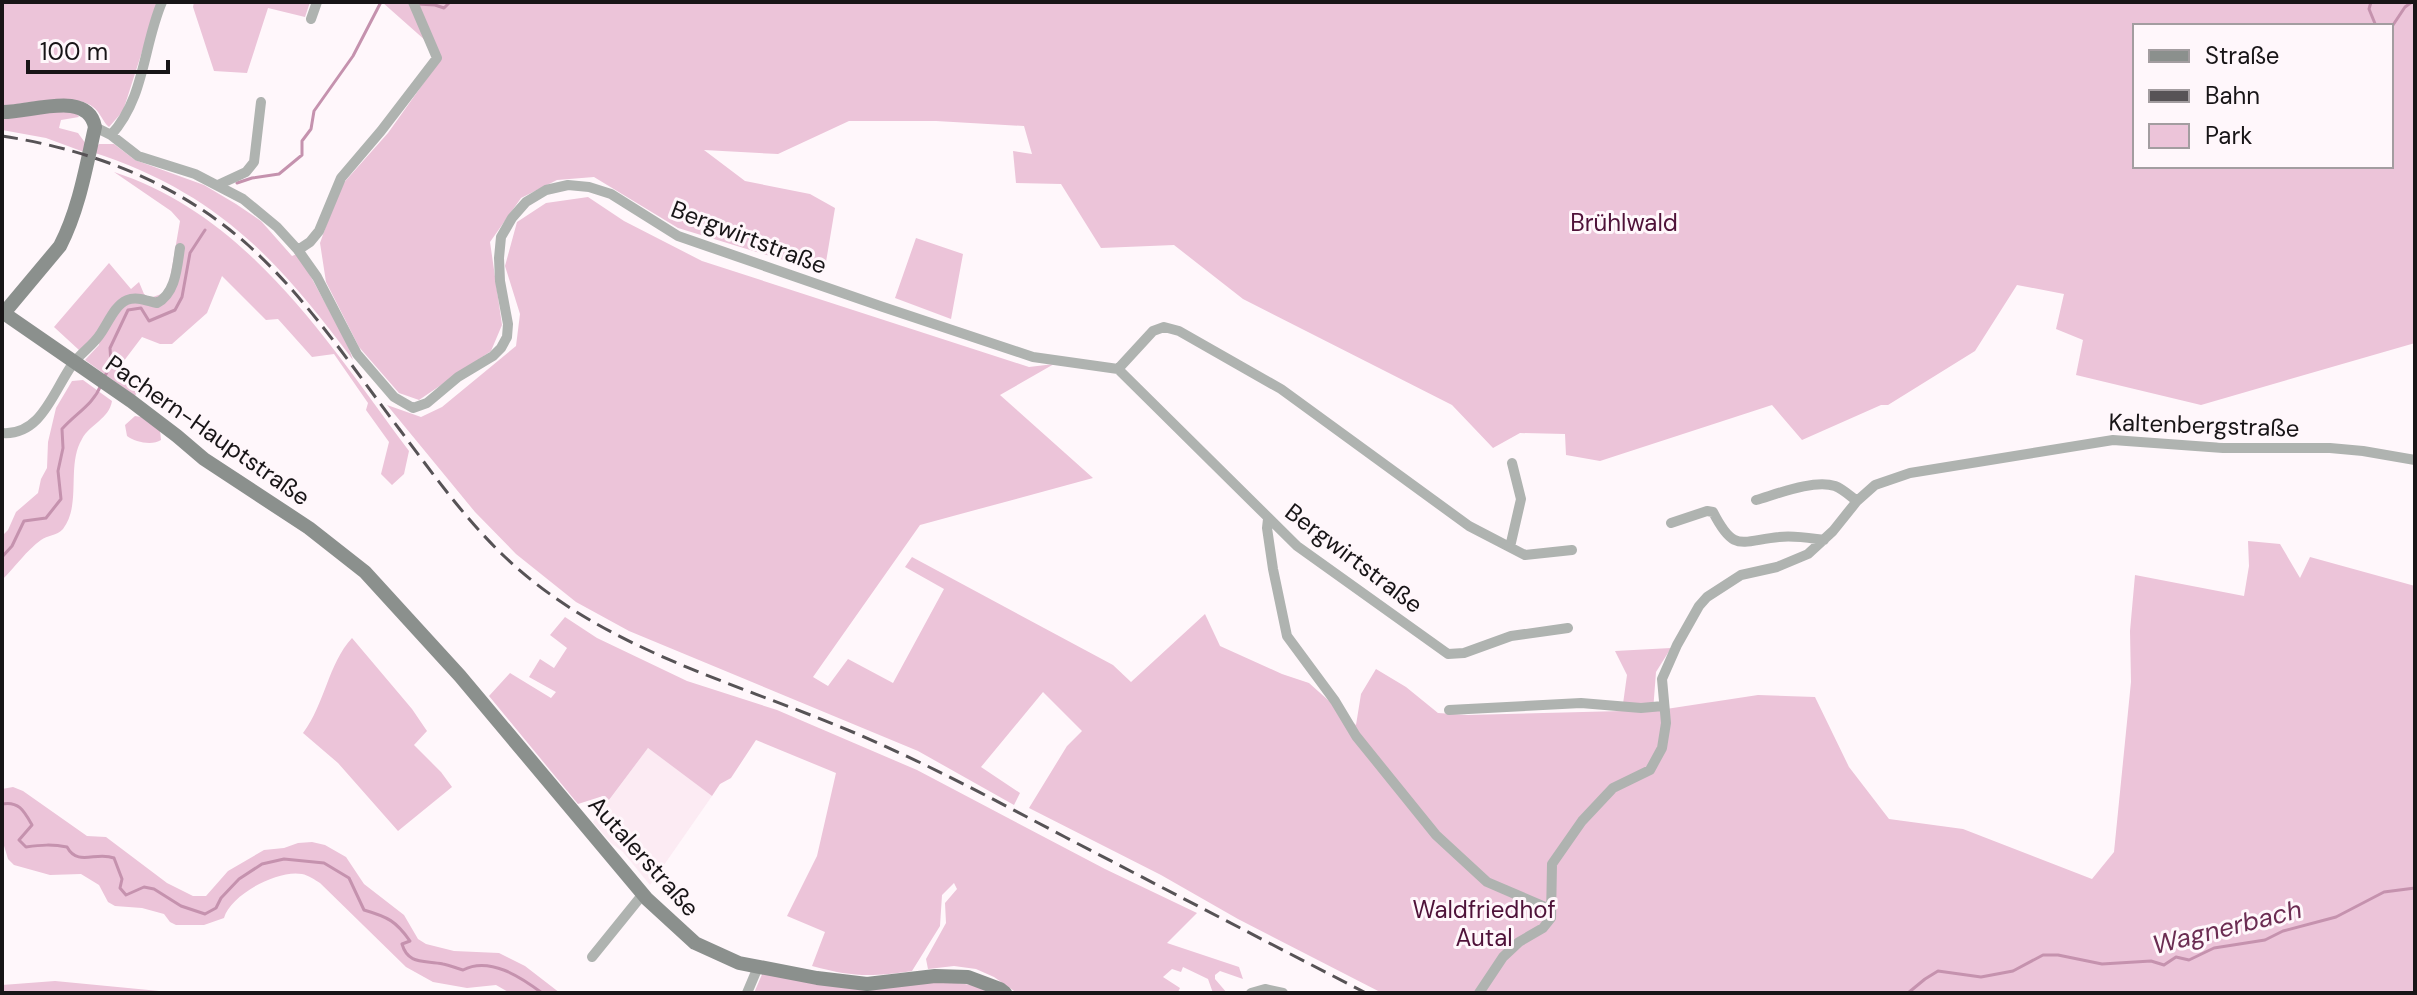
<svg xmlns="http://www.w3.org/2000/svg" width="2417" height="995" font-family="'DM Sans',sans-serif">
	<rect width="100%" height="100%" fill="#fff7fb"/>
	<path fill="#fcebf3" d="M648,748L712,796L650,885L623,852L611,843L593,822Z"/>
	<path fill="#ecc4d9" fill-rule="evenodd" d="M2,2H158L123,111L109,127C102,121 101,113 93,107C74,92 26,104 2,106Z
		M194,2H310L305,17L268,8L247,73L214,71L193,7Z
		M382,2H2415V343L2201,405L2076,375L2083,340L2056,329L2064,294L2017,285L1975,351L1888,405H1881L1802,440L1772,405L1600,461L1566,455L1565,434L1520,433L1493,448L1452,405L1243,299L1174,245L1101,248L1061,184L1016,183L1013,151L1032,154L1024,126L936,121H849L778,154L704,150L745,181L810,194L835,208L826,262L808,265L780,259L678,228L594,177L557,180L521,198L490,242L502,325L491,351L419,400L399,393L359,347L326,282L320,243L340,187L388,133L438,63L426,41ZM2135,26H2391V166H2135Z
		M73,109L79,117L61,120L59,128L78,133L86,144L84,152L46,138L2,130V118Z
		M99,144H114L135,160L204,185L236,204L261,221L292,256L297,254L305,266L347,343L353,360C277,258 216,192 92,152Z
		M114,172C249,216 328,342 409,451L404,474L392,485L381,474L389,442L366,410L368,403L334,354L312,357L278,319L266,320L222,276L207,313L172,344H160L142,337L117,370L139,388L135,396L85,360L99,345L101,327L94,339L79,350L54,327L109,263L131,289L139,282L144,294L150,298L164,293L170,279L180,221L171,211Z
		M588,197L624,221L702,261L1029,367L1054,364L1000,395L1093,478L920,525L813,677L828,686L848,659L893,683L944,589L905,567L912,557L1113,665L1131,682L1205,614L1220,646L1282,674L1309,683L1356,725L1361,694L1376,669L1406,687L1438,713L1467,715L1622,711L1627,675L1615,651L1671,648L1656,672L1653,711L1758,695L1815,697L1849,767L1889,819L1963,829L2092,879L2114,852L2131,682L2130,631L2135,575L2244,596L2249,566L2248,541L2280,544L2300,578L2310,557L2415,586V993H1382L1238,919L1161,875L1029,808L1067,746L1082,731L1043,692L981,767L1020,793L1014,805L918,751L629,631L576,602L516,554L475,512L387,405L421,417L442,407L516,346L520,314L505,266L517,222L546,203Z
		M916,238L963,254L951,319L895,298Z
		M83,380L112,401C109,419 90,424 82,439C66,466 82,504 63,529C57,536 47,535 41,540C27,550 15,567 2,580V536L8,530L16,512L38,493L41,479L47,468L48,442L56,408L72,381Z
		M135,416L141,417L160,430L161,440C152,446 135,442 127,436L125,425Z
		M565,617L597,638L687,681L777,710L917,770L1105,869L1197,913L1167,943L1239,967L1243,979L1220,971L1215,975V979L1227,993H1213L1208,979L1183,967L1181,972L1172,969L1163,977L1180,988L1178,992L1017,993L994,977L976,969L954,966L928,969L926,959L946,923L945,903L957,889L954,883L942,895L940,926L912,971C870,977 853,977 812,966L825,932L787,916L817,856L836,773L756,740L731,778L720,784L712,796L648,748L609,800L603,796L578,804L489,696L510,673L551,698L556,692L529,677L540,659L554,668L567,648L550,635Z
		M352,638L412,709L427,731L414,745L441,772L452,787L398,831L338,763L303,733C325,704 328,664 352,638Z
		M13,787L23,791L87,836L106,837L167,883L193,896H206L228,871L264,850L284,848L298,843L312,842L325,845L346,857L364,884L404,915L418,939L426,944L454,951L499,953L525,966L560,993H510L496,985L467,988L433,982L406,967L320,883C315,880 308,875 302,874C278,869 230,895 224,918L204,925H176L170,922L164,914L142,908L115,906L108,902L99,885L81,874L50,875L14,865L8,859L2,839V789Z
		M763,972L945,981L978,986L993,993H754Z
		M55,981L180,993H2V985Z"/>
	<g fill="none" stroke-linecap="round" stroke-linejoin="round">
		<path stroke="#c592ae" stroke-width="3" d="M2371,2L2369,9L2376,26
			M417,4L435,5L444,8L450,2
			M2391,28L2405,7L2412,2
			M237,183L252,178L279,174L302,155V141L311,129L314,111L353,56L381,2
			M104,378L111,364L110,348L128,310L141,308L149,321L175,310L182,297L190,253L205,230
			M2,557L12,546L24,521L46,518L61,499L58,471L63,448L62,429C76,413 93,405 101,385
			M2,804C19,801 24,811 32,825L19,840L26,847C41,845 52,844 67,847C78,867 96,851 114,858L122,879L120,888L126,895L144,887L154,889L181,906L205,914L216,908L221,898L239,879L262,864L284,859L324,863L349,878L364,910C388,917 396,921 410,941L402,944C408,965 424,960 443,964C449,965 456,968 463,970C489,956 521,977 542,993
			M1908,993L1925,979L1938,971L1981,977L2013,971L2043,955H2058L2102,964L2151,961L2164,965L2176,957L2189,960L2214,948L2265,940L2283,931L2336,917L2384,892L2415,888"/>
		<path stroke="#afb3b0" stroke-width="10" d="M311,19L317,2
			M95,127L111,135L138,156L195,174L243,199L277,227L298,250L317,277L357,354L394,397L413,408L427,403L458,377L493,356L501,348L507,337L508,324L500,281L499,258L501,237L512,218L526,202L546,190L568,185L589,187L611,194L678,236L883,307L1033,357L1118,369L1297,546L1448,654L1464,653L1511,636L1568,628
			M111,135C145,98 143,46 162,2
			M218,185L246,172L254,162L261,102
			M298,250L310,242L319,231L341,178L381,131L437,58L413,2
			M1118,369L1153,331L1164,327L1179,331L1281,389L1469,526L1525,555L1572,550
			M2,433C41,436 53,392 72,365C80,353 93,346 101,333C108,323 115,305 127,300C137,296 147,301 157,303C176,293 177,267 180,248
			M1756,500C1777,494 1814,479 1835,486C1843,489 1850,496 1857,501
			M1268,519L1267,528L1273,569L1287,636L1335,701L1356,736L1436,835L1487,882L1550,909
			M1671,523L1707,511L1713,512C1734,553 1740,541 1779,537C1794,535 1809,538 1824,540
			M1510,547L1521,499L1512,463
			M1449,710L1581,703L1641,708L1663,706
			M592,957L643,894
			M747,993L758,967
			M1251,993L1265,989L1283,993
			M1479,993L1503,957L1519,942L1543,928L1551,918L1552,864L1582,821L1613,788L1650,770L1662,748L1666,723L1662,679L1677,645L1699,606L1707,597L1741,575L1777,567L1808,554L1833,531L1857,501L1875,485L1910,473L2113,440L2223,448H2330L2363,451L2415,460"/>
		<path stroke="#8b908d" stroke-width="14" d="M2,112C30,113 88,89 95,127C86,167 79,209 60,246L4,313
			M2,312L131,401L177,436L204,459L309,528L365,572L460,676L647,899L695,943L739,963L817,978L867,984L935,976L968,977L1000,989L1005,993"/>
		<path stroke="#575356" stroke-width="3" stroke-dasharray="16 8" stroke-linecap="butt" d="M2,136C93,150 178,183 248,245C307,298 352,367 400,430C433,474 465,519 505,557C609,656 753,686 880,744C943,772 1004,805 1065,837C1165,889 1265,941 1366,993"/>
	</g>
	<g text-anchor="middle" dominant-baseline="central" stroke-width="6" stroke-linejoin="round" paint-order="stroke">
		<g font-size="24" fill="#4f1239" stroke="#fff7fb">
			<text x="1624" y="222">Brühlwald</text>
			<text x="1484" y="909">Waldfriedhof<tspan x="1484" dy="28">Autal</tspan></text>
		</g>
		<g font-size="24" fill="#181517" stroke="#fff7fb">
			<text transform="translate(749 237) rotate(21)">Bergwirtstraße</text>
			<text transform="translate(2204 425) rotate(2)">Kaltenbergstraße</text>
			<text transform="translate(208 430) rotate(35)">Pachern-Hauptstraße</text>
			<text transform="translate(1354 558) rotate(37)">Bergwirtstraße</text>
			<text transform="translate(644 856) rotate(48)">Autalerstraße</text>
		</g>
		<g font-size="26" font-style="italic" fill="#6b2c52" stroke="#fff7fb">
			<text transform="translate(2227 927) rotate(-14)">Wagnerbach</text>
		</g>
	</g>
	<rect width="2417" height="995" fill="none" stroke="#181517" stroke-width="8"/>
	<rect x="2133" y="24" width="260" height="144" fill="#fff7fb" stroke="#a39da0" stroke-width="2"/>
	<rect x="2149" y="50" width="40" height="12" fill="#8b908d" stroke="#a39da0" stroke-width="2"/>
	<text x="2205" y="64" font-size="24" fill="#181517">Straße</text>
	<rect x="2149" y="90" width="40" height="12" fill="#575356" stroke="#a39da0" stroke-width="2"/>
	<text x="2205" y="104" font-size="24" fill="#181517">Bahn</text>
	<rect x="2149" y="124" width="40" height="24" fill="#ecc4d9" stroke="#a39da0" stroke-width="2"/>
	<text x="2205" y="144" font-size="24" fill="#181517">Park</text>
	<path d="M28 60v12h140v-12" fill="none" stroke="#181517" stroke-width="4"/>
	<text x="40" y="60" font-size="24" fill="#181517" stroke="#fff7fb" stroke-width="6" paint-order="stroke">100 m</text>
</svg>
